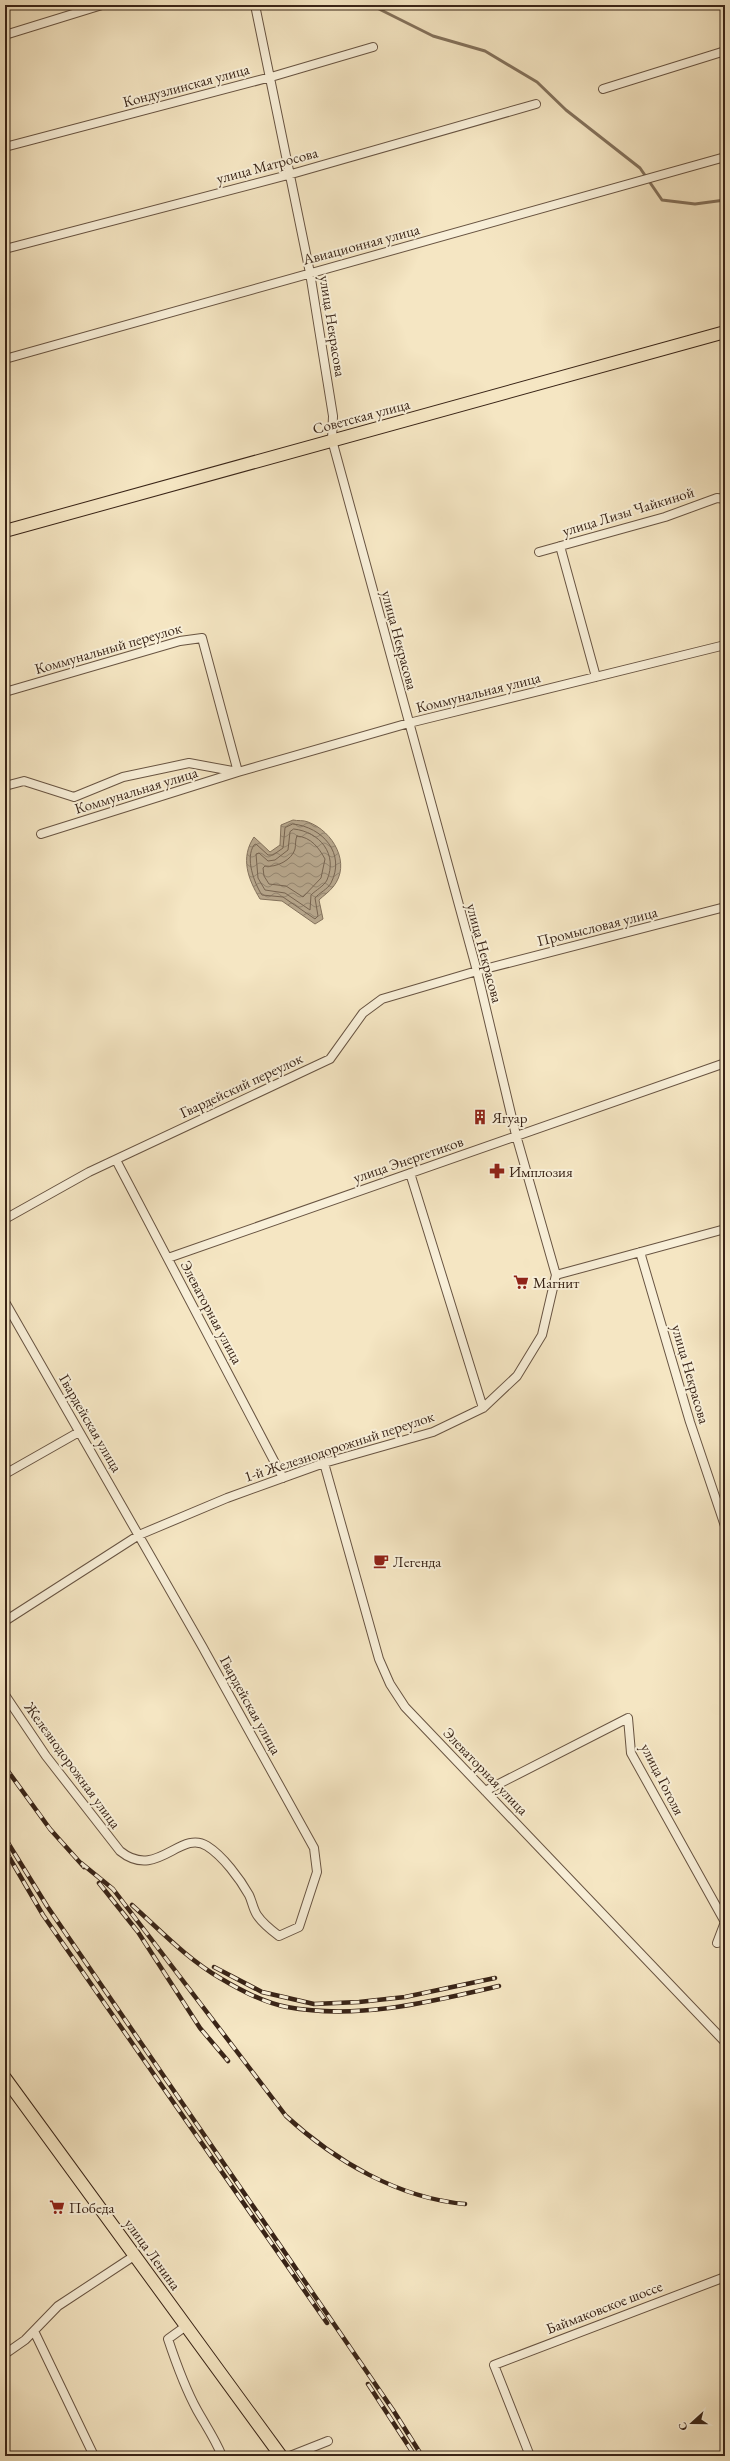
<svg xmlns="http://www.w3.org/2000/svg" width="730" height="2461" font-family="'EB Garamond',serif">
	<defs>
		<pattern id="water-waves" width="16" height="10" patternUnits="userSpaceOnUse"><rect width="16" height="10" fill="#b5a489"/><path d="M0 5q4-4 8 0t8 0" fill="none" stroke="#94856f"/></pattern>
	</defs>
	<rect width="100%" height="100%" fill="#f5e6c3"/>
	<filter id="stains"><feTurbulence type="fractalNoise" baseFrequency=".005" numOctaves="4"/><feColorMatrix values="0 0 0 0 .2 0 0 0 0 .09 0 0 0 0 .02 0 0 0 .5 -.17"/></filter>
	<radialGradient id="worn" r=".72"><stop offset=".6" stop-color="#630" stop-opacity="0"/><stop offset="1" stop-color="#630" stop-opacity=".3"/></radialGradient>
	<path fill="url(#water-waves)" stroke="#83715b" d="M293,820C297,821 304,820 308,822C333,831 352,864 333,887C329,892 323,896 319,900L323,919L315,924L282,901L260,899C248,879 240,858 254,837L270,852L280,845L281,825Z"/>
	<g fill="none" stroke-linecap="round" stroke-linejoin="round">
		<path stroke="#776450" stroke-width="1" d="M293,824C323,827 346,854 331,883C328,889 319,893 315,898L318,916L315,919L283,897L262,895C254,883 245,858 254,845L256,844L268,855H273L283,848L285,828Z
			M294,829C320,832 338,854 327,880C324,886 316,890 311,895L310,910L285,893L265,890L258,878L256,854L259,853L268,861L275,860L288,850L290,832Z
			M297,836C311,837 319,848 325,859L321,878L303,897L286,886L269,884L264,876L263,868L265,866C276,868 292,860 295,849C296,844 295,840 297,836Z"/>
		<path stroke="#83715b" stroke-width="3" d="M371,5L433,36L485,51L537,82L566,110L640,168L662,200L695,204L725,200"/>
		<g stroke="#685442" stroke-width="10">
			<path id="minor" d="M5,35L102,5
				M603,89L725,51
				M5,147L271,77L373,47
				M5,249L288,175L536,104
				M5,359L725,157
				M560,546L596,677
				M539,552L665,517L717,498L725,499
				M5,692L180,641L202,638L238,772L189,763L123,777L74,797L24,781L5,786
				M41,834L238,772L409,723L725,645
				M116,1160L283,1478
				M410,1173L483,1408
				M5,1219L89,1172L330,1059L363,1013L382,999L477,971L725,907
				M640,1252L690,1422L725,1526
				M168,1258L725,1063
				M556,1275L725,1229
				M5,1302L202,1646L314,1848L317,1872L299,1927L279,1936C271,1930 263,1924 257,1915C253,1909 252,1901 249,1895C240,1879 223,1856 207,1846C180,1829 157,1881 120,1851L46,1756L5,1695
				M324,1463L379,1659L390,1684L405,1707L725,2042
				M5,1474L79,1432
				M5,1621L139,1535L227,1498L324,1463L433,1432L483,1408L517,1376L542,1335L556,1275L516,1135L477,971L332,440L333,416L310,273L255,5
				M485,1791L628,1718L631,1753L725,1922L717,1943L725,1941
				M186,2326L168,2339C176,2363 185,2388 197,2410C206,2426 215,2439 222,2456
				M34,2331L94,2456
				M5,2354L25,2340L58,2306L134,2256
				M290,2456L328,2441
				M530,2456L494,2365L725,2277"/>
		</g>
		<g stroke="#392417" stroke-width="14">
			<path id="primary" d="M5,531L725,332
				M5,2078L281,2456"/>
		</g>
		<use href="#minor" stroke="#f8efd8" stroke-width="8"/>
		<use href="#primary" stroke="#f5e6c3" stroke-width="12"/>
		<g stroke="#392417" stroke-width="4.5">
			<path id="rail" d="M5,1767L50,1829L84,1867
				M5,1838L47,1906L393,2410L422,2456
				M5,1850L43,1915L327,2323
				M81,1863L113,1889L286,2116C335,2161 398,2198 465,2204
				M99,1883L138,1932L200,2028L228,2061
				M132,1905C160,1930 187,1959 220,1978C240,1990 264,2003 287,2007C358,2020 430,2002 499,1986
				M214,1967L262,1992L314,2004L359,2002L405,1997L495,1978
				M368,2384L415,2456"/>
		</g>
		<use href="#rail" stroke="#f8efd8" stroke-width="3" stroke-dasharray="9" stroke-linecap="butt"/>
	</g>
	<defs>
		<g id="building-bare" transform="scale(1.2)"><path d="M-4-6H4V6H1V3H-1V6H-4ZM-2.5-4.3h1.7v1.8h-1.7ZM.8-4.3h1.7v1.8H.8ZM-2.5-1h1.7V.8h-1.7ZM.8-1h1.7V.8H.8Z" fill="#8f2418" stroke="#f8efd8" stroke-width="2.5" paint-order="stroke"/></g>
		<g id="pharmacy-bare" transform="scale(1.2)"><path d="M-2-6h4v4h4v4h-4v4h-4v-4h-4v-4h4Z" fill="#8f2418" stroke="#f8efd8" stroke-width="2.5" paint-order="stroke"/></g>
		<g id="supermarket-bare" transform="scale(1.2)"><path d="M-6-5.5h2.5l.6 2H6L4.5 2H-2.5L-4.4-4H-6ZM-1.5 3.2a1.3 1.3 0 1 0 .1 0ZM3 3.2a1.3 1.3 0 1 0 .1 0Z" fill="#8f2418" stroke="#f8efd8" stroke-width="2.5" paint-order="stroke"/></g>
		<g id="cafe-bare" transform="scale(1.2)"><path d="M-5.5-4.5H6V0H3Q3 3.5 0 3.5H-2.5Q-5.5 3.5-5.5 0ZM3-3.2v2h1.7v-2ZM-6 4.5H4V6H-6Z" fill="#8f2418" stroke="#f8efd8" stroke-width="2.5" paint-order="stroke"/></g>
	</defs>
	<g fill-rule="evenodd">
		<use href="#building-bare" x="480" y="1117"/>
		<use href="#pharmacy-bare" x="497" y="1171"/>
		<use href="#supermarket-bare" x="521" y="1282"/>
		<use href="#cafe-bare" x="381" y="1561"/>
		<use href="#supermarket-bare" x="57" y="2207"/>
	</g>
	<g text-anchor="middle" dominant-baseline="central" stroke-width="4" stroke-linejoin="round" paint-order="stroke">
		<g font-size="15" fill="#392417" stroke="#f8efd8">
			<text transform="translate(186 85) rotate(-15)">Кондузлинская улица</text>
			<text transform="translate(267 165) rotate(-15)">улица Матросова</text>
			<text transform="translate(361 244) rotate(-15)">Авиационная улица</text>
			<text transform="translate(333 326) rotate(81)">улица Некрасова</text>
			<text transform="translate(361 416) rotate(-15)">Советская улица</text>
			<text transform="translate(628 511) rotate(-17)">улица Лизы Чайкиной</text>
			<text transform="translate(400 640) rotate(75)">улица Некрасова</text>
			<text transform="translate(108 648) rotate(-16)">Коммунальный переулок</text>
			<text transform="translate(478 692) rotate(-14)">Коммунальная улица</text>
			<text transform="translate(136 790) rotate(-17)">Коммунальная улица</text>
			<text transform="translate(597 926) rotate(-14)">Промысловая улица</text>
			<text transform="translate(485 953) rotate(75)">улица Некрасова</text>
			<text transform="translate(241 1085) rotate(-25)">Гвардейский переулок</text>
			<text transform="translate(408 1159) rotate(-19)">улица Энергетиков</text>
			<text transform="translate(212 1312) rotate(62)">Элеваторная улица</text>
			<text transform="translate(691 1374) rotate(74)">улица Некрасова</text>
			<text transform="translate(91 1423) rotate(60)">Гвардейская улица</text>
			<text transform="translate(339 1446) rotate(-18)">1-й Железнодорожный переулок</text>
			<text transform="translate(251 1705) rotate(61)">Гвардейская улица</text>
			<text transform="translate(73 1765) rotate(54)">Железнодорожная улица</text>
			<text transform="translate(486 1771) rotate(46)">Элеваторная улица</text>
			<text transform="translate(663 1779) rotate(63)">улица Гоголя</text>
			<text transform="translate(153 2254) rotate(54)">улица Ленина</text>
			<text transform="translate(604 2307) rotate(-21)">Баймаковское шоссе</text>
		</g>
		<g font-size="15" fill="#392417" stroke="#f8efd8" text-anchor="start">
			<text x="492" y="1117">Ягуар</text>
			<text x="509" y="1171">Имплозия</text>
			<text x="533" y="1282">Магнит</text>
			<text x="393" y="1561">Легенда</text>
			<text x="69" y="2207">Победа</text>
		</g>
	</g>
	<rect width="730" height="2461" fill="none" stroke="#f5e6c3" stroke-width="20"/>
	<rect x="6" y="6" width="718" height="2449" fill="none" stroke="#392417" stroke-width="2"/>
	<rect x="10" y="10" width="710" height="2441" fill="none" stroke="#392417"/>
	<g transform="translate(692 2423) rotate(249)" stroke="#f8efd8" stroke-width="3" paint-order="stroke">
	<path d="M0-3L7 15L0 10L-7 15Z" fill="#392417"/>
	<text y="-6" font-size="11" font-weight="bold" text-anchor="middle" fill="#392417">С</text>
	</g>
	<rect width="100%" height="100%" filter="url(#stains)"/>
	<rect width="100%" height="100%" fill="url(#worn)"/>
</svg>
